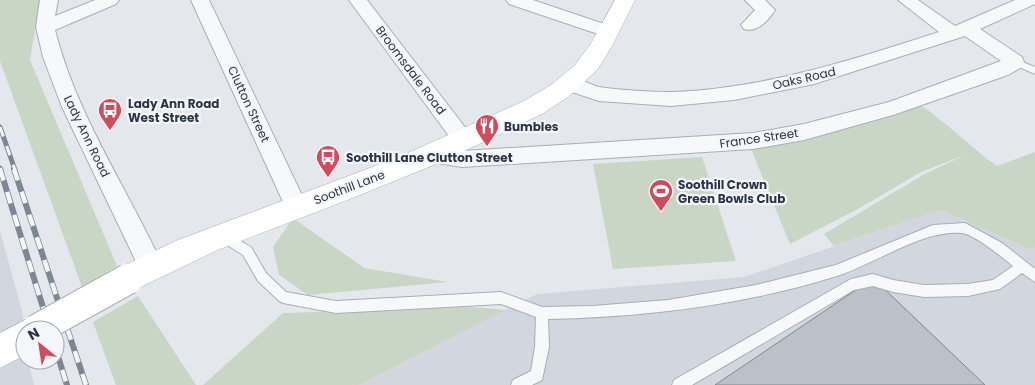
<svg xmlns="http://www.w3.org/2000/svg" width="1035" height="385" font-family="Poppins,sans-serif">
	<rect width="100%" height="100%" fill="#e4e7ec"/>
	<path fill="#d2d6de" d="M941,210L1031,250L1035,247V385H359L537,294L744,277Z
		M0,231L22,311L25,333V360H28L34,385H0Z"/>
	<path fill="#c9d6c5" d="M0,0H40L30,60L117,266L82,287L0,61Z
		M920,105C948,123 970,147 997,166L1035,152V247L1031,250L941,210L834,246L824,234L923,175L965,155L921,172L858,209L790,244L751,149Z
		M702,157L736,261L613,269L593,164Z
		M293,218L364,268L448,282L308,295L279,275L273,247Z
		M138,296L196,385H116L93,322Z
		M471,307L506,310L359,385H203L283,313Z"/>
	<path fill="#bbc0c9" stroke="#83868d" d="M875,280L985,385H715L869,281Z"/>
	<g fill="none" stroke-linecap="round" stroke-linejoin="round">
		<g stroke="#a9aeb6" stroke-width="2">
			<path id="lane" d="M1015,59L1035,67V74L1012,64V60Z
				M965,223L1002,243L1035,269V282L1022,273L1000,289L968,296L924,297L893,292L873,286L854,290L692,385H672L674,380L851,279L873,274L893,280L924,285L968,284L993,280L1013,266C1003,258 974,234 962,233C923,229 875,264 837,276C744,305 646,317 548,319L549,347L542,380L532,385H511L513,380L531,371L535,347L536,317L501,304L336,313L283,303L279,301L258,281L243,255L219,240L217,236L219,232L223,231L251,247L266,273L286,292L336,301L501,292L542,307L593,306L668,300L756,285L836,265L933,225Z"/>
		</g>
		<g stroke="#a9aeb6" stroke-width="2">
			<path id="street" d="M40,0H58L55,16L95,0H119L116,4L55,30C76,114 127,188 163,266L160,274L151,277L142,274L62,107L43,57L36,27Z
				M191,0H209L308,208L305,215L297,218L289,215Z
				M349,0H367L471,135L475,141L471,147L464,149L457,147Z
				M506,0H533L613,27L616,31L613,35L607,37L601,35L509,4Z
				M745,0H765L775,10C768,21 757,33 744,29L741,25L755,10Z
				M898,0H918L955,26L1015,0H1035V4L980,29L1022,57L1024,62L1022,67L1008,75L893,115L804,140L753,149L462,167L425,161L422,155L425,149L433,147L462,151L753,133L804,124L889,102L1001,61L965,36L814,84L734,100L671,106L599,101L563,89L560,84L563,79C576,75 587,84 599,87C616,90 654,92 672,92C763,89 852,60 939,32Z"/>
		</g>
		<g stroke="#a9aeb6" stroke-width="1">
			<path id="secondary" d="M615,0H635L612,46L598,69L568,97L542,114L441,162L350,199L220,249L128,293L117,289L113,279L117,269L178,240L399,157L524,101L551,85L575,65L590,45Z
				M25,320L36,325L39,330H25V355L0,368V333Z"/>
		</g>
		<use href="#lane" fill="#f7f8fa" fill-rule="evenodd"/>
		<use href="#street" fill="#f7f8fa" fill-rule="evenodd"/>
		<use href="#secondary" fill="#fff" fill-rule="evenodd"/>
		<g stroke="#7d8695" stroke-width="5">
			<path id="rail-far1" d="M0,127L15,170
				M0,168L1,170"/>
		</g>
		<g stroke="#7d8695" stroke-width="6">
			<path id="rail" d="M0,169L50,330
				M14,169L86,385
				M55,347L67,385"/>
		</g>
		<use href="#rail-far1" stroke="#f4f6f9" stroke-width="3" stroke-dasharray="10" stroke-linecap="butt"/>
		<use href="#rail" stroke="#f4f6f9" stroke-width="4.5" stroke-dasharray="12" stroke-linecap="butt"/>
		<g stroke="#a9aeb6" stroke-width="32" stroke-linecap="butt">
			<path id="secondary-bridge" d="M36,330L128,279"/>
		</g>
		<use href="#secondary-bridge" stroke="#fff" stroke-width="30"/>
	</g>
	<defs>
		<g id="bus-pin" transform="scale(1.25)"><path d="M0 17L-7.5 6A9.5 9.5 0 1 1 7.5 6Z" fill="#cf4b5e" stroke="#f4f6f9"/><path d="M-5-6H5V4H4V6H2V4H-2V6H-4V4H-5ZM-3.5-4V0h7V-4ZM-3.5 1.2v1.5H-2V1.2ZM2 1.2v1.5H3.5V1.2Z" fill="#fff"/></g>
		<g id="restaurant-pin" transform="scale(1.25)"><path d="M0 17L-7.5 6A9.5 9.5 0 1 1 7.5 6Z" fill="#cf4b5e" stroke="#f4f6f9"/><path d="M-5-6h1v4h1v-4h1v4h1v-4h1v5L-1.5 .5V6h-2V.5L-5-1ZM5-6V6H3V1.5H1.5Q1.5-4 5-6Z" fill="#fff"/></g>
		<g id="stadium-pin" transform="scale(1.25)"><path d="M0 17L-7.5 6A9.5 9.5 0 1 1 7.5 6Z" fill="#cf4b5e" stroke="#f4f6f9"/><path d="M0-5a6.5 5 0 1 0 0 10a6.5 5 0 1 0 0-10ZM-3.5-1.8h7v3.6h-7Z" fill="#fff"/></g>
	</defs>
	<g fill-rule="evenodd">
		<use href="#bus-pin" x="110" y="110"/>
		<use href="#restaurant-pin" x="487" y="126"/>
		<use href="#bus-pin" x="328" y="157"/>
		<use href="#stadium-pin" x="661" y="191"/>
	</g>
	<g text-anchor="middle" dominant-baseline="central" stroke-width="4.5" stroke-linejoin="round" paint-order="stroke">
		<g font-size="12" fill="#2b3444" stroke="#f4f6f9">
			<text transform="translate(411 70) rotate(53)">Broomsdale Road</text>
			<text transform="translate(804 78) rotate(-13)">Oaks Road</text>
			<text transform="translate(249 104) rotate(65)">Clutton Street</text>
			<text transform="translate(87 136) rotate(64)">Lady Ann Road</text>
			<text transform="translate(759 138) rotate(-8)">France Street</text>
			<text transform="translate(349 187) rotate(-21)">Soothill Lane</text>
		</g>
		<g font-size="12" font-weight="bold" fill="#2b3444" stroke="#f4f6f9" text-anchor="start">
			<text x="128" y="103">Lady Ann Road<tspan x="128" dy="14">West Street</tspan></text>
			<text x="504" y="126">Bumbles</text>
			<text x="346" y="157">Soothill Lane Clutton Street</text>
			<text x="678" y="184">Soothill Crown<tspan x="678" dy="14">Green Bowls Club</tspan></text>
		</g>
	</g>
	<g transform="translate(40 345) rotate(330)"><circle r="24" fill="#f4f6f9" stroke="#a4a8b1"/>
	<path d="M0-4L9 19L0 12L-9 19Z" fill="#cf4b5e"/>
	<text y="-8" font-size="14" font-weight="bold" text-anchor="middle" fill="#2b3444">N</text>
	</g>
</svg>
